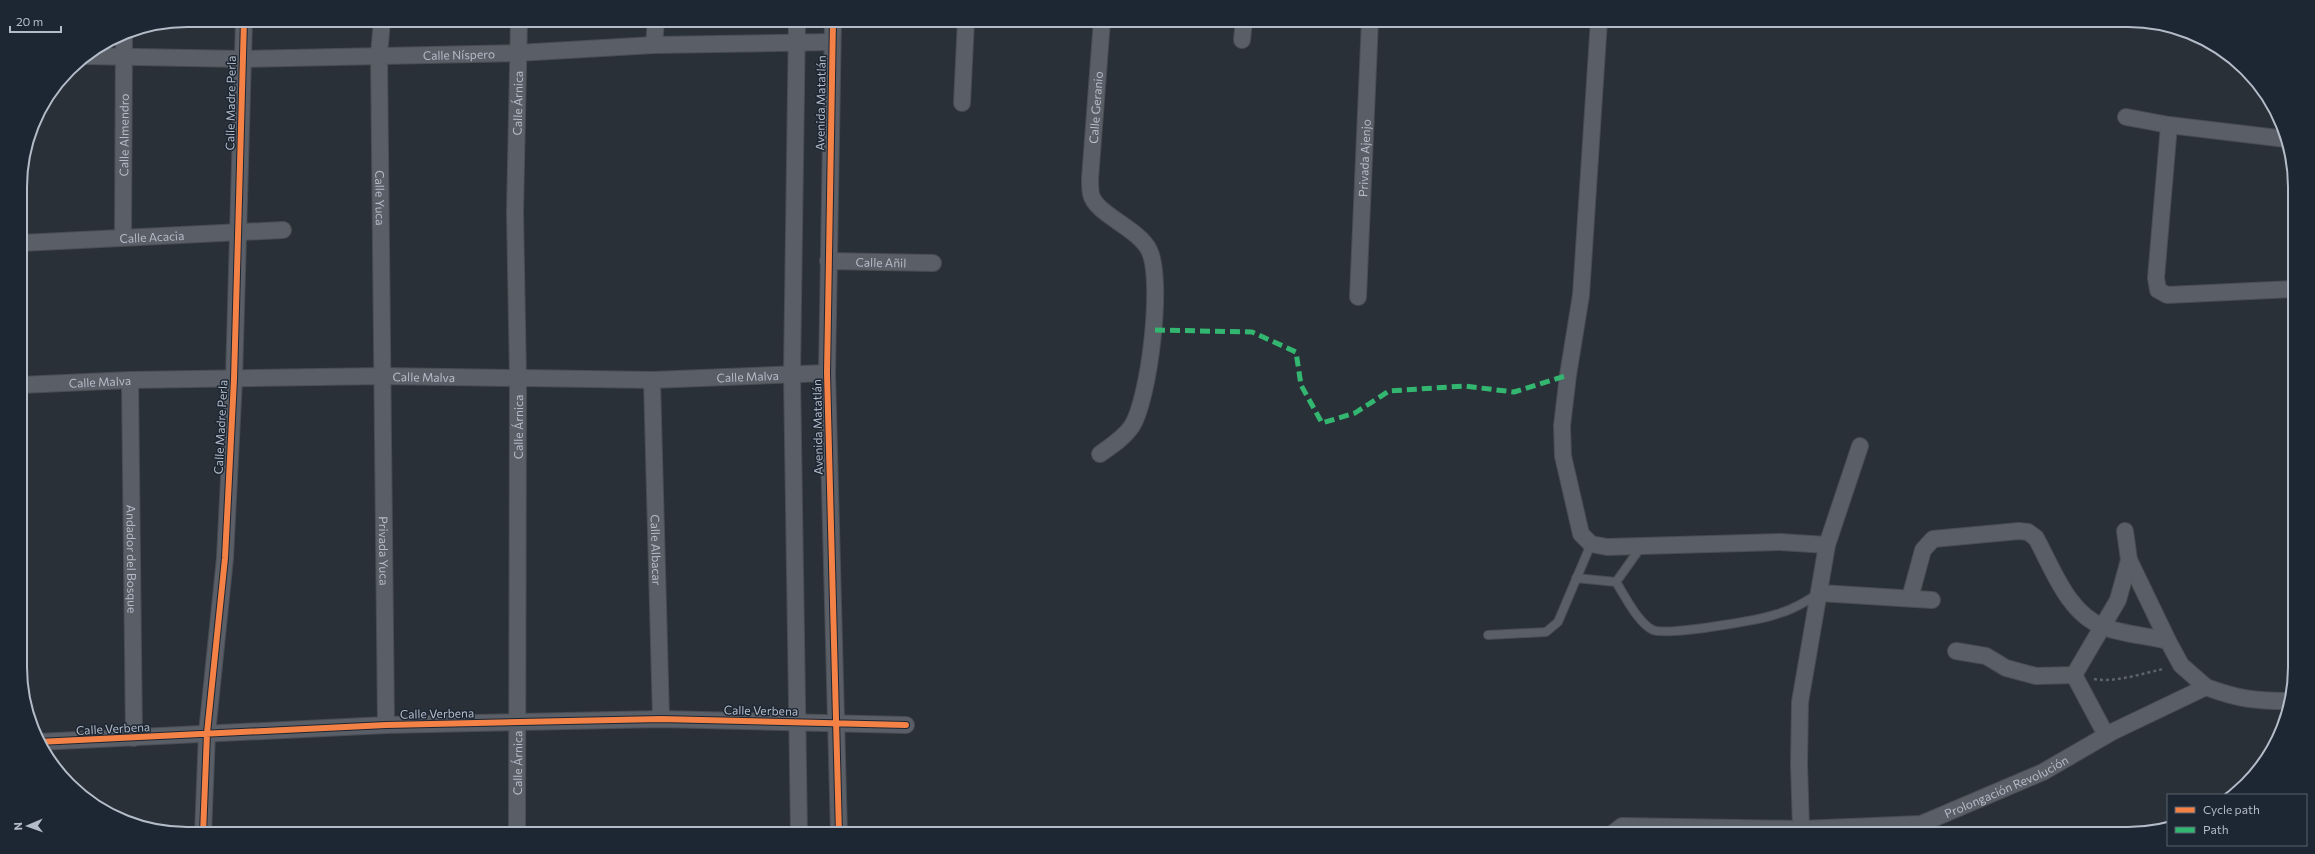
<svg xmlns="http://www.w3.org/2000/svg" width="2315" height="854" font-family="Commissioner,sans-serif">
	<rect width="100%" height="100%" fill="#2a3038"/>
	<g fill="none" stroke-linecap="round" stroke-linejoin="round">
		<g stroke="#484c53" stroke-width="10">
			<path id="service" d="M1576,578L1616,582L1641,547
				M1616,582C1625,596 1638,623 1653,630C1667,636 1760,620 1777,614C1792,610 1805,602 1818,594
				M1488,635L1546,632L1558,622L1591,544"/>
		</g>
		<g stroke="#484c53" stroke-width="18">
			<g id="minor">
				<path id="s1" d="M382,20L379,55L386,725"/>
				<path d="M797,20L792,374L799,834"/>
				<path d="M833,20L827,373L839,834"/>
				<path d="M1599,20L1581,295L1568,375L1562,426L1563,456L1581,534L1591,544L1607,547L1780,542L1827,545"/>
				<path d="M1242,40L1244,20"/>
				<path d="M654,45L656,20"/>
				<path id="s2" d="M85,56L242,59L517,53L654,45L832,42"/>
				<path d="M962,103L966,20"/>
				<path d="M2126,117L2169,125L2286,139"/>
				<path d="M2169,125L2156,278L2158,290L2167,295L2294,289"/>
				<path id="s3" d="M123,237L124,33"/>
				<path id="s4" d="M21,243L283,230"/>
				<path id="s5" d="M828,261L933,263"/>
				<path id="s6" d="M1358,297L1370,20"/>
				<path id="s7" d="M130,380L134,738"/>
				<path id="s8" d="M652,380L661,719"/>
				<path id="s9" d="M21,385L130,380L383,376L652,380L827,373"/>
				<path id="s10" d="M1100,454C1111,446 1124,438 1132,426C1149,399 1164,280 1149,250C1138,228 1095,214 1091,194C1090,189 1090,184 1090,179L1102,20"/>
				<path d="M2125,531L2129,560L2168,641"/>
				<path d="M1820,593L1932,600"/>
				<path d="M1910,598L1923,550L1933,539L2019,531L2028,532L2036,538C2053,569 2068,614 2104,627C2122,634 2149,636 2168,641L2181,665L2206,687"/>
				<path d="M1956,651L1986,656L2006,668L2036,676L2074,675L2118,600L2129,560"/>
				<path d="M2074,675L2106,735"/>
				<path d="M38,742L386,725L661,719L906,725"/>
				<path d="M1801,829L1799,764L1800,702L1827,545L1860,446"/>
				<path d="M203,834L207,733L225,558L234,379L244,20"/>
				<path id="s11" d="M517,834L518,379L515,212L519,20"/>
				<path id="s12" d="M1612,834L1622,826L1801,829L1921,824L2043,772L2112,732L2206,687C2238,699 2255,701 2289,701"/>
			</g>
		</g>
		<path stroke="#5d636a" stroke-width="2.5" stroke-dasharray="3 3" stroke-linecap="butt" d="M2094,679C2116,683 2143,673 2164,669"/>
		<use href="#service" stroke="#5a5e66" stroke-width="8"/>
		<use href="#minor" stroke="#5a5e66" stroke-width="16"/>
		<path stroke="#33b770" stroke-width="5" stroke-dasharray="10 5" stroke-linecap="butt" d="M1155,330L1252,332L1296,352L1301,385L1322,423L1355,413L1389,391L1464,386L1514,392L1568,375"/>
		<g stroke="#1d2633" stroke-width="8">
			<path id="cycleway" d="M833,20L827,373L839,834
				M38,742L386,725L661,719L906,725
				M203,834L207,733L225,558L234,379L244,20"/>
		</g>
		<use href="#cycleway" stroke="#f48246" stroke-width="6"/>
	</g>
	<g text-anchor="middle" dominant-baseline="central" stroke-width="3" stroke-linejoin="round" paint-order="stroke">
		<g font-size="12" fill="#b4bcc9" stroke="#1d2633">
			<text stroke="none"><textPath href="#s2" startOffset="374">Calle Níspero</textPath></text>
			<text transform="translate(230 103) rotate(-89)">Calle Madre Perla</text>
			<text stroke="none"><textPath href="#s11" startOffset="731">Calle Árnica</textPath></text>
			<text transform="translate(820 103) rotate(-89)">Avenida Matatlán</text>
			<text stroke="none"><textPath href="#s10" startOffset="391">Calle Geranio</textPath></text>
			<text stroke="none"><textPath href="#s3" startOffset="102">Calle Almendro</textPath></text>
			<text stroke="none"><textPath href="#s6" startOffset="139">Privada Ajenjo</textPath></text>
			<text stroke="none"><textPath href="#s1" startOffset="178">Calle Yuca</textPath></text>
			<text stroke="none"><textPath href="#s4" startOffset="131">Calle Acacia</textPath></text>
			<text stroke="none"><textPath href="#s5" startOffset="53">Calle Añil</textPath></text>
			<text stroke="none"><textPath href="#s9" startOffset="727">Calle Malva</textPath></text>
			<text stroke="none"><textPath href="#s9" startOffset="403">Calle Malva</textPath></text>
			<text stroke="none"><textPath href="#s9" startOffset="79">Calle Malva</textPath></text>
			<text transform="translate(220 427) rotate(-87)">Calle Madre Perla</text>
			<text stroke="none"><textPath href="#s11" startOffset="407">Calle Árnica</textPath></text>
			<text transform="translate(817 427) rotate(-91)">Avenida Matatlán</text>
			<text stroke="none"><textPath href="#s8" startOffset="170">Calle Albacar</textPath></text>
			<text stroke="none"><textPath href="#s1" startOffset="531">Privada Yuca</textPath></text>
			<text stroke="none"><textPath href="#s7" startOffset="179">Andador del Bosque</textPath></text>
			<text transform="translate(761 710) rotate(1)">Calle Verbena</text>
			<text transform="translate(437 713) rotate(-1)">Calle Verbena</text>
			<text transform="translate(113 728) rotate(-3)">Calle Verbena</text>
			<text stroke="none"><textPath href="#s11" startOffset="71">Calle Árnica</textPath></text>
			<text stroke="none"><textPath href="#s12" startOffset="405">Prolongación Revolución</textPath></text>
		</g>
	</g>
	<path d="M0 0H2315V854H0ZM187 27H2128A160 160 0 0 1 2288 187V667A160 160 0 0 1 2128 827H187A160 160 0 0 1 27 667V187A160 160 0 0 1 187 27Z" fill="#1d2633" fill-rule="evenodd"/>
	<path fill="none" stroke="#b4bcc9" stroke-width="2" d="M187 27H2128A160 160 0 0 1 2288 187V667A160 160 0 0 1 2128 827H187A160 160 0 0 1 27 667V187A160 160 0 0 1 187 27Z"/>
	<rect x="2167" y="794" width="140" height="52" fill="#1d2633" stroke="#59626f"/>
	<rect x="2175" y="807" width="20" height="6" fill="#f48246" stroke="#59626f"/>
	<text x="2203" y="814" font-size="12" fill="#b4bcc9">Cycle path</text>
	<rect x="2175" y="827" width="20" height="6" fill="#33b770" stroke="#59626f"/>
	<text x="2203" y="834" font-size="12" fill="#b4bcc9">Path</text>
	<g transform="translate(28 826) rotate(268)" stroke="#1d2633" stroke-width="3" paint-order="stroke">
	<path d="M0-3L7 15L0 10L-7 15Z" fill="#b4bcc9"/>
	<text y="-6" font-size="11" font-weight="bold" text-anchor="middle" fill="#b4bcc9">N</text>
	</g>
	<path d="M10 26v6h51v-6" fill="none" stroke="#b4bcc9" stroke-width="2"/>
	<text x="16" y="26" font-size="12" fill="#b4bcc9" stroke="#1d2633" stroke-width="3" paint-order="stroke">20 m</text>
</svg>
